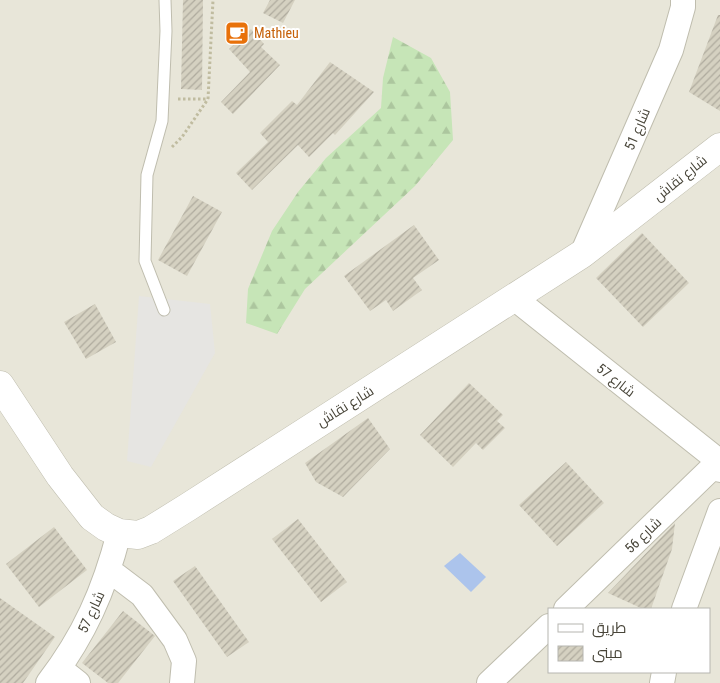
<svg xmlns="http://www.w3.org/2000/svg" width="720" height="683" font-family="'Roboto Condensed',Cairo,sans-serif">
	<defs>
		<pattern id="forest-firs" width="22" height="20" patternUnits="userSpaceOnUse" patternTransform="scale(1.25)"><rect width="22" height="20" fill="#c6e5b7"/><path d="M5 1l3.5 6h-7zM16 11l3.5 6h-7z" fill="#acc69e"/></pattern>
		<pattern id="building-hatch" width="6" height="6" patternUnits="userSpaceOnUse" patternTransform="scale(1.25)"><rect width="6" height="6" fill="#d5d1c1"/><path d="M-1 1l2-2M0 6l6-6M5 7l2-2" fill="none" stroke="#afab9e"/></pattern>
	</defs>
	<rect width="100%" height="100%" fill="#f4f3eb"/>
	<path fill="#e8e6d9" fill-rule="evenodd" d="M0,0H720V683H0ZM549,609H709V672H549Z"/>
	<path fill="url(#forest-firs)" d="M393,37L431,58L450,92L453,140L415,186L305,289L277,334L246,323L248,289L272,231L298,192L326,158L381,108L383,78Z"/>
	<path fill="#e6e5e2" d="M139,296L210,304L215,353L151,467L127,461Z"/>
	<path fill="#acc4ec" d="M460,553L486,577L471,592L444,566Z"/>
	<path fill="url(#building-hatch)" d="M183,0H203L202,90L181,89Z
		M270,0H295L283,23L263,13Z
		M718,15H720V111L689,92Z
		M251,29L264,44L261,47L280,65L233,114L221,102L250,72L229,49Z
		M330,62L374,92L335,135L333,133L309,157L298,145L252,190L236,173L268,142L260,133L292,101L297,105Z
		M193,196L222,212L187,276L158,260Z
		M414,225L439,260L413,278L422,290L393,311L386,300L370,311L344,276Z
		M642,233L689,283L643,327L596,278Z
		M95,304L116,342L86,359L64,322Z
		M469,383L503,415L497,421L505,428L483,450L476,443L453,467L420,435Z
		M368,418L390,449L343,497L316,482L305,463Z
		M566,462L604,503L557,546L519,505Z
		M298,519L347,582L321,602L272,539Z
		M675,523L672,549L651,609H643L608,593Z
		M54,527L87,570L39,607L6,564Z
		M195,566L249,642L227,657L173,581Z
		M0,598L55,637L23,683H0Z
		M123,611L155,636L118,683H108L82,663Z"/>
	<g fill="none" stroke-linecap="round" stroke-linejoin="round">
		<g stroke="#bfbdae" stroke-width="13">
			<path id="service" d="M164,310L145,261L147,175L162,121L166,31L165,0"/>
		</g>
		<g stroke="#bfbdae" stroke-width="26">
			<path id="minor" d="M582,254L671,50L683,7V0
				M514,298L719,461L720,470
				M109,570L142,595L175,640L184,661L182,683
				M566,609L720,460
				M684,609L720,511
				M59,668L78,683
				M48,683C84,636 104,591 119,533
				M489,683L549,626
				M662,683L664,672"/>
		</g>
		<g stroke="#bfbdae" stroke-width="29">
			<path id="tertiary" d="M0,385L60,476L92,517L106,527L119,533L138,535L151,530L188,507L582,254L720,147"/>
		</g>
		<path stroke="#c0bca0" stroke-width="3" stroke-dasharray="2.5 2.5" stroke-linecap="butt" d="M178,99H208L213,0
			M172,147L182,137L208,99"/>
		<use href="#service" stroke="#fff" stroke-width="11"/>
		<use href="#minor" stroke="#fff" stroke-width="24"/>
		<use href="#tertiary" stroke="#fff" stroke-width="28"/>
	</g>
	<defs>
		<g id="cafe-square" transform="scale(1.25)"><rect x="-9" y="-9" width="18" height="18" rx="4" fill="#e8710a" stroke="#fff"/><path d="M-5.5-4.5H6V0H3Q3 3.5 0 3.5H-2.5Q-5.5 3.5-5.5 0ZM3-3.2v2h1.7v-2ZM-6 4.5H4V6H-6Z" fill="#fff"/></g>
	</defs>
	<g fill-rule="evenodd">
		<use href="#cafe-square" x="237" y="33"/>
	</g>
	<g text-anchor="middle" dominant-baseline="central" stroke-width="4" stroke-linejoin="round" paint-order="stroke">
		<g font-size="14" fill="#c56008" stroke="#fff" text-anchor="start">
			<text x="254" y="33">Mathieu</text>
		</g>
		<g font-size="14" fill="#484539" stroke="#fff">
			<text transform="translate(637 129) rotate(-67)">شارع 51</text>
			<text transform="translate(680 178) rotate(-39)">شارع نقاش</text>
			<text transform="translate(616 380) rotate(38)">شارع 57</text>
			<text transform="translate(345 406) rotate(-32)">شارع نقاش</text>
			<text transform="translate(643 535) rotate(-44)">شارع 56</text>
			<text transform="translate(91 612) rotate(-65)">شارع 57</text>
		</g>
	</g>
	<rect x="548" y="608" width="162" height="65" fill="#ffffff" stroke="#b6b5b0"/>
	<rect x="558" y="624" width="25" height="8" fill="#ffffff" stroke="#b6b5b0"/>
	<text x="592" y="633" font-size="15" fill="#484539">طريق</text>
	<rect x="558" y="646" width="25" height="15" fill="url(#building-hatch)" stroke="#b6b5b0"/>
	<text x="592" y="658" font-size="15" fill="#484539">مبنى</text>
</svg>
